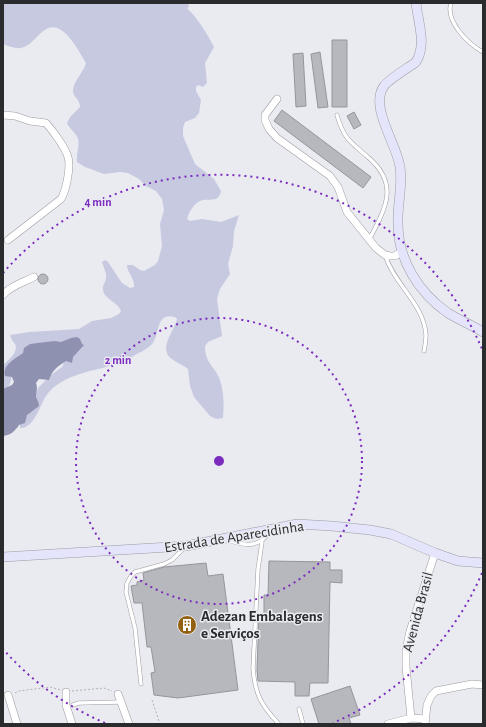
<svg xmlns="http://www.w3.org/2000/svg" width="486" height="727" font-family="'Alegreya Sans',sans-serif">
	<rect width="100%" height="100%" fill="#eaebf1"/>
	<path fill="#c7c9e1" d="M3,3H188L189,7L187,8C199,20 206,32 214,47L205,63L207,83L203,87L198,85L196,87V91L201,100L199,113L195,118L185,122L183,128V136L195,164L214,179L221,191C219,202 211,199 203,200C194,202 189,212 187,219L190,221L202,219L221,222L239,215L234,231L233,246L228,264L230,274L220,289L217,299L222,336L208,342L205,346C205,364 215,366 220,380C224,392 224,406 223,418L216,419L210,416L194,397L190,386L188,369C183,365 177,363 172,359C157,349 175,330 177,319L175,317C156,312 160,332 153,343C149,348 141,352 135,355C130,358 125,361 119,363C94,372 62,373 46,396C40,405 34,429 20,428V425L30,410L38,388L50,376L63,366L65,353L12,372C11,381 11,386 3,392V366C7,360 19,353 15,344C13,341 11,339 10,335L29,332L79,329L92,321L111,318L119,314L121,311C118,302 105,300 103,290C102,285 106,282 106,278C107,273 103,266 102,262L105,260L108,262L122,283L130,288L134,287C135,278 127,273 127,265H133L140,270L144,271L155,265L158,261L162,246L160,224L164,210L162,199L156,191L146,186L139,179L128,173L120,172L104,174L85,167L77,162C76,154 80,147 78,139C76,132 69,129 67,123L70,117L80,107C80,99 72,96 73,90C74,80 84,72 86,63C80,53 71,36 61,30C43,19 36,46 21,48C16,49 8,46 3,44Z"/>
	<path fill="#8f91b0" d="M77,337L80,339L82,344L84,345L73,357L72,363L66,361C57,367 53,369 49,380L39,379L36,383C38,389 36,392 36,397C37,400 39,402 39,406L27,415L25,423L19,425C15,431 11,435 3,436V389L12,385L14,382L12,377L5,376C2,365 15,359 23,353L24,348L30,344L54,341L61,342L71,338Z"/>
	<path fill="#b7b8be" stroke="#95959b" d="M332,40H347V107H332Z
		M320,52L328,107L318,108L311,54Z
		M303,53L306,106L296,107L293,54Z
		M282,110L371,177L363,188L274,121Z
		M354,112L361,125L354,129L347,116Z
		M38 279a5 5 0 1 1 10 0a5 5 0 1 1-10 0Z
		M269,561L330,562V570H342V583L330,582L328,683H310L309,696H295V682L258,681L257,670L259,615H264V595H268Z
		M206,563L208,576L223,574L238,690L178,698L154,695L151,673L155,672L151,647H147L142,603H134L131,586L137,585V582L144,580L143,573L164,567Z
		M350,686L360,715L349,718L351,724H319L311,699Z"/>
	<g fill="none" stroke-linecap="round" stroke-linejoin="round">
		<g stroke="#9b9ba1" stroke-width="4.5">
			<path id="lane" d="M451,3C445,21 468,44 483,52
				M337,115C344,140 351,142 369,158C400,185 385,209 369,240
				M385,255C394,284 424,304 426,335C426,341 425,346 424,351
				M228,540C248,547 259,547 272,530
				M262,542L258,569L253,668C255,694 261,705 278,723
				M141,684L135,628L126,592L127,583L131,576L135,572L164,564L172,560L184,548
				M73,705L79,703L121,702
				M299,709L303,724"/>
		</g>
		<g stroke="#9b9ba1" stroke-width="8">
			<path id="street" d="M277,99L265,115V120L269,129L277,138L330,176L338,187L347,212L376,248L385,255L390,256H395L401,252
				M3,115L15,116L30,121L46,123C53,131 65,147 68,157C71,167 66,191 61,199L8,240
				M3,295C10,286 24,282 34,277
				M66,692V705L72,724
				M118,694L129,724
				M8,695L17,724
				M411,718L406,667V650L410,631L435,553
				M388,724L411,718L426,719
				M425,724L427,705L431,696L436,691L472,684L483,685"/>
		</g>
		<g stroke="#9b9ba1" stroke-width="10">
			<path id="secondary" d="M416,3C418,23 427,44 416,62C408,68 389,79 384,86C369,107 397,144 400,167C403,186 397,205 398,224C398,260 419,293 448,313C459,320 472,325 483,332
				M3,557L186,546L297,524L332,526L370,530L391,534L435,553L458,561L483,563"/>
		</g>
		<path stroke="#b0b1b6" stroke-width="1" stroke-dasharray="2 2" stroke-linecap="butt" d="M72,691L104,688L112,691
			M15,693L19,691L50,687L61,690
			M152,700L160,724"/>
		<use href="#lane" stroke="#fff" stroke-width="3.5"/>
		<use href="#street" stroke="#fff" stroke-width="7"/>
		<use href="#secondary" stroke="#e4e5fb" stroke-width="9"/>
	</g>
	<g fill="none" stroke="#7b2cbf" stroke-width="2" stroke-dasharray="2 4">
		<circle cx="219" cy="461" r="143"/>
		<path d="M482 573A286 286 0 0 1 333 723M105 723A286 286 0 0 1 3 649M3 273A286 286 0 0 1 482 349"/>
	</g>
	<defs>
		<g id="building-disc" transform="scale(1)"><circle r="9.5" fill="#926010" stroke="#eaebf1"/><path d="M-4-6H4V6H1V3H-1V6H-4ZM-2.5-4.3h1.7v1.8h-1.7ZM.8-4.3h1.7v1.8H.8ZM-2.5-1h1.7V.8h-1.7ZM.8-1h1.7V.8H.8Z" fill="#fff"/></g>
	</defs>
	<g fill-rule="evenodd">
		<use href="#building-disc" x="187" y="625"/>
	</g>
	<g text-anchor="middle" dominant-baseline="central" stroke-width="3" stroke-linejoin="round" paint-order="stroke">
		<g font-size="15" fill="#2a2b2d" stroke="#eaebf1">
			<text transform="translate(234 537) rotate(-9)">Estrada de Aparecidinha</text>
			<text transform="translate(418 612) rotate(-75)">Avenida Brasil</text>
		</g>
		<g font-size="15" font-weight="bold" fill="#2a2b2d" stroke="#eaebf1" text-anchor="start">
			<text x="201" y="616">Adezan Embalagens<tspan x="201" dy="17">e Serviços</tspan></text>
		</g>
	</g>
	<circle cx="219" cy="461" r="6" fill="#7b2cbf" stroke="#eaebf1" stroke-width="2"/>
	<g font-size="12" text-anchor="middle" font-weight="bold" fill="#7b2cbf" stroke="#eaebf1" stroke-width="3" stroke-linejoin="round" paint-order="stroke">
		<text x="98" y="206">4 min</text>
		<text x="118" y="364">2 min</text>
	</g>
	<rect width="486" height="727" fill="none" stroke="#2a2b2d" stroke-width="8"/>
</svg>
